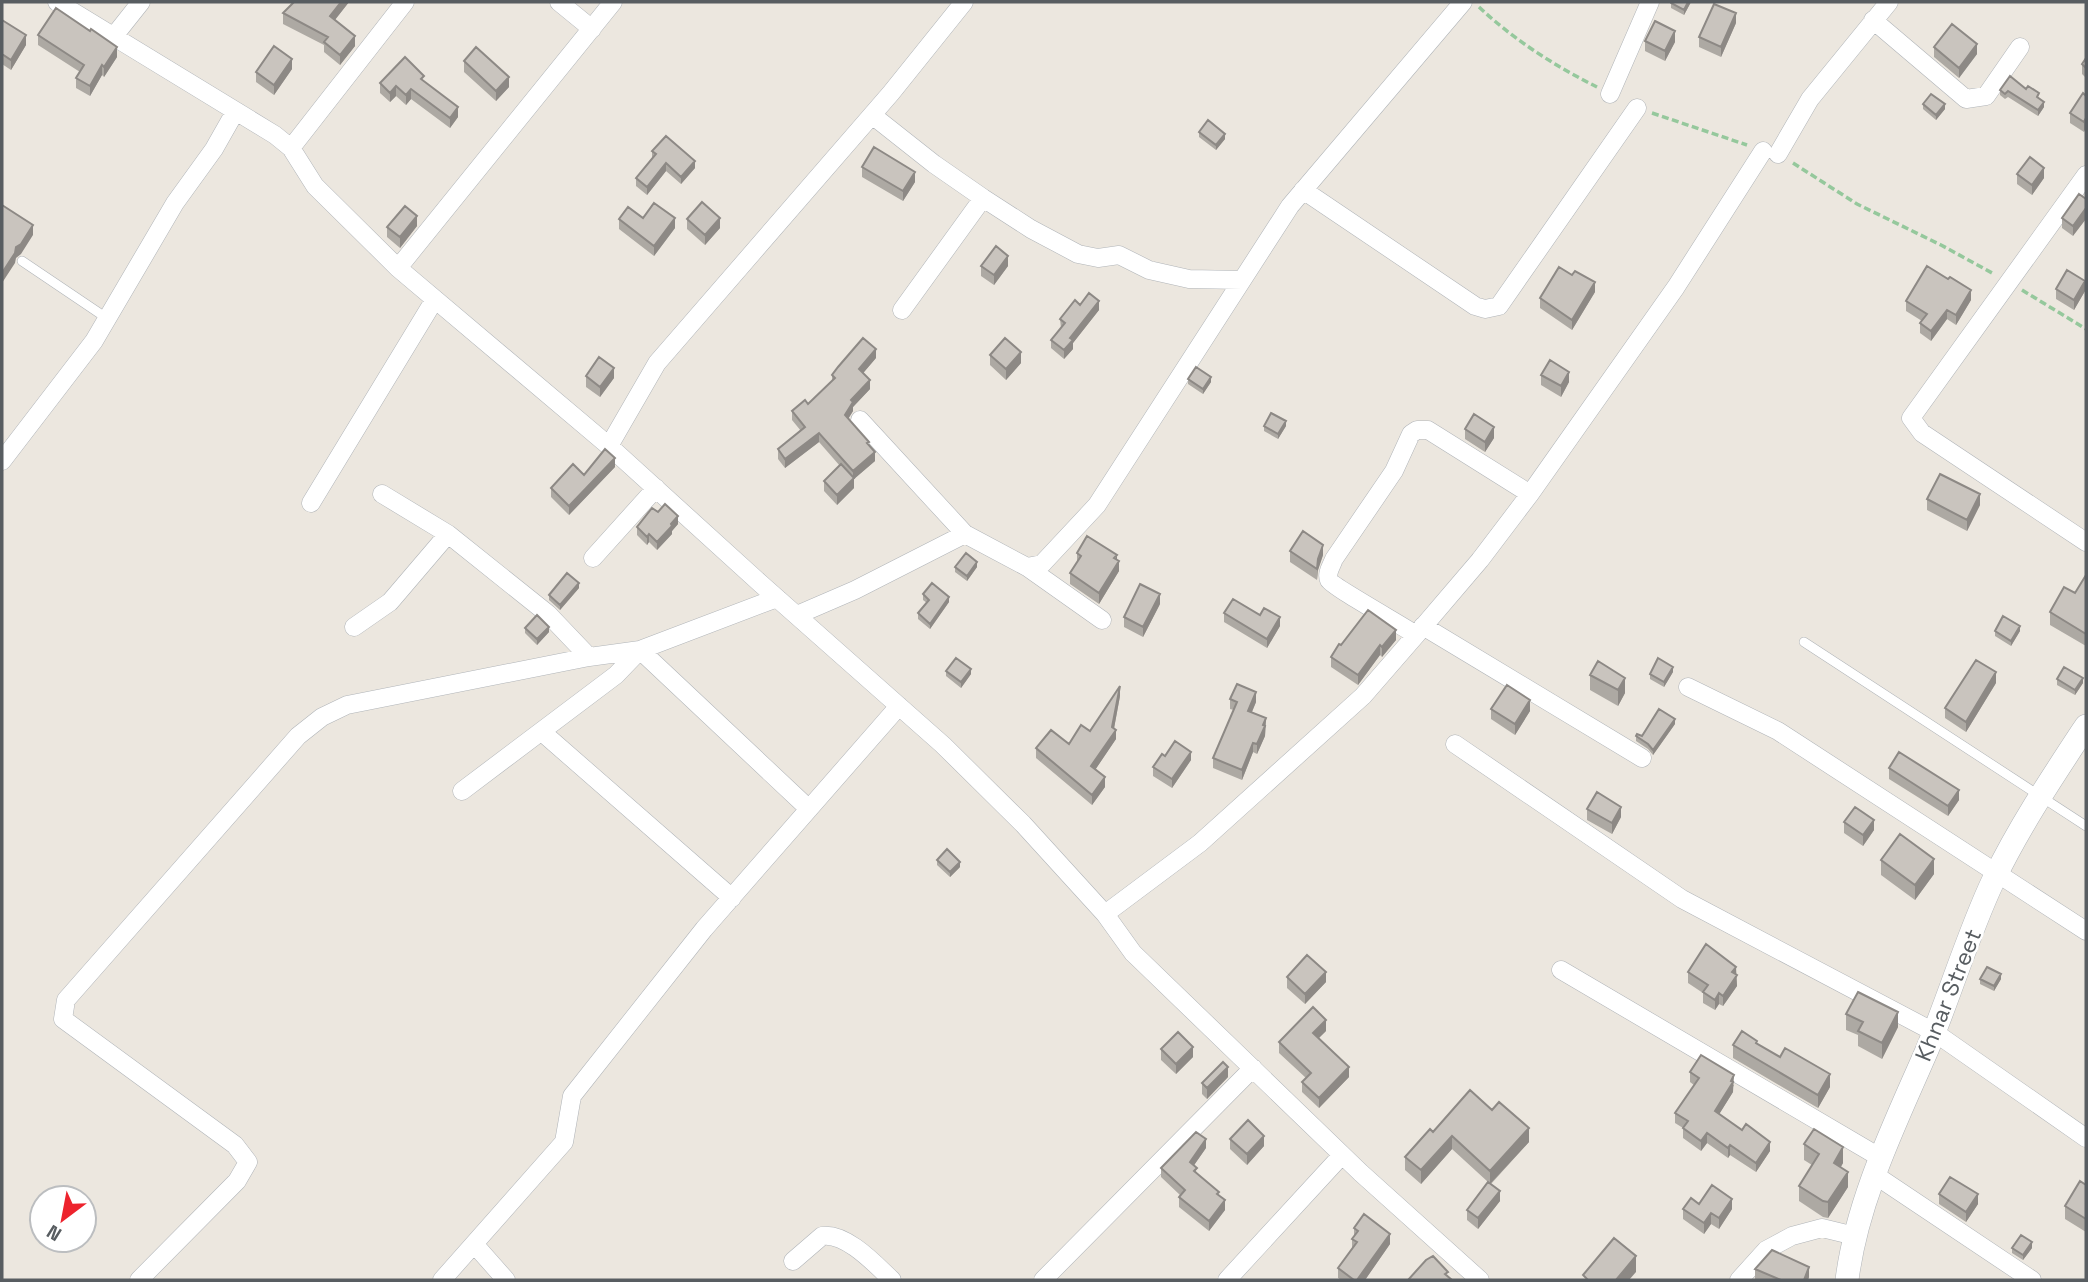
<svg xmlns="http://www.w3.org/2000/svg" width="2088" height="1282" font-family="'Space Grotesk',sans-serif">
	<rect width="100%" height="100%" fill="#ece7df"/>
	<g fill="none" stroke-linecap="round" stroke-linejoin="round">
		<g stroke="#b0b4b8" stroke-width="10">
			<path id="service" d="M22,261L108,319
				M1804,642L2086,826"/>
		</g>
		<g stroke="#b0b4b8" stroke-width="19">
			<path id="minor" d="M57,2L275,135L291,148L315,186L398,268L609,446L761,584L943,745L1023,824L1105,914L1133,953L1361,1173L1480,1280
				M559,2L592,29
				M1873,20L1966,99L1986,96L2020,47
				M114,36L141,2
				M1610,94L1650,2
				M872,115L934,164L983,198L1031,229L1078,254L1098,258L1119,255L1149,270L1189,279L1242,280
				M291,148L405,2
				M1778,154L1810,99L1889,2
				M2086,175L1911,418L1922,433L2086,542
				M1303,190L1475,306L1485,309L1499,306L1637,108
				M398,268L613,2
				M902,310L983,198
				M860,420L965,534L1027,567L1042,564L1097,505L1290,206L1463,2
				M609,446L657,363L891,93L964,2
				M2,461L94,341L175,203L214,149L235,112
				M382,494L448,534L548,614L589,657
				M311,503L435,299
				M593,558L656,488
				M1027,567L1102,620
				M797,615L855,590L965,534
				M1423,626L1642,758
				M354,627L390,602L448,534
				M1416,635C1403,626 1333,587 1329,580C1326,573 1332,565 1334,559L1394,471L1411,434L1417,430H1428L1530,494
				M1688,687L1778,731L2086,931
				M542,732L732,898
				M1455,744L1682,899L1934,1032L2086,1138
				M462,791L616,675L640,650L777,598
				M1105,914L1200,843L1363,696L1416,635L1480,560L1530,494L1676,287L1763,151
				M1561,970L1881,1158
				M1875,1175L2032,1280
				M475,1245L506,1280
				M793,1261L822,1236C846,1232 876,1265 892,1280
				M139,1280L237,1181L248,1162L235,1145L63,1019L66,1000L298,736L322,717L347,705L589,657L640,650L809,809
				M442,1280L564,1142L572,1096L704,929L899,706
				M1043,1280L1253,1068
				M1227,1280L1342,1155
				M1739,1280L1766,1250L1792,1236L1822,1228L1855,1236"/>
		</g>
		<g stroke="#b0b4b8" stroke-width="24">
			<path id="tertiary" d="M1847,1280C1857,1200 1895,1124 1927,1050C1950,995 1968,934 1993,881C2019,827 2053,776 2086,726"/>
		</g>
		<path stroke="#95c89c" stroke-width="3.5" stroke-dasharray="7 3.5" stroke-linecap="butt" d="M1479,7C1514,40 1555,66 1597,87
			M1652,113L1747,145
			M1793,163L1857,204L1941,245L1994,274
			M2022,290L2086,329"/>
		<use href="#service" stroke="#fff" stroke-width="9"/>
		<use href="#minor" stroke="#fff" stroke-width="18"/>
		<use href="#tertiary" stroke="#fff" stroke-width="23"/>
	</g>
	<path fill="#ada9a3" d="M294,2H349L335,20L355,46L340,65L324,52V45L283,24V13Z
		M1691,2L1684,15L1671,8V3Z
		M2,20L26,45L11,70L2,64Z
		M1736,23L1721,57L1699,47V37Z
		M90,31L117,57L104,77L102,75L90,96L76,88V78L80,72L38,45V35Z
		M1645,41L1675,42L1665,61L1645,51Z
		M1934,47L1977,54L1959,78L1934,57Z
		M2086,58V78L2082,74V64Z
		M464,61L509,87L496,101L464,72Z
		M292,69L274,95L256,82V72Z
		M424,81L458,117L450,128L411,99L406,105L396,96L390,102L380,93V83Z
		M2000,90L2039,99L2044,107L2038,116L2008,97L2005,99L2000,95Z
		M2086,96L2084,132L2070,123V113Z
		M1923,104L1945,109L1936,120L1923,109Z
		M1199,132L1225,139L1216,150L1199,137Z
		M652,151L695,168L681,184L666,171L647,195L636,186V178L652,158Z
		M862,167L915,182L903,201L862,177Z
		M2017,174L2044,178L2032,195L2017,184Z
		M2079,194L2073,236L2062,228V218Z
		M643,218L675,228L654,256L619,229V219Z
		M687,219L720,228L705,245L687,229Z
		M417,226L400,248L387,237V227Z
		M981,266H1008L994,285L981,276Z
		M2056,289L2085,291L2074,310L2056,299Z
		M1595,292L1572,330L1540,308V298Z
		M1971,300L1956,325L1947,319L1931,341L1920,333V323L1922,321L1906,311V301Z
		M1080,305L1099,310L1073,343V349L1064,359L1051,348V340L1061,328L1060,319Z
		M990,355L1021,363L1006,380L990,365Z
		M876,358L863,373L870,389L853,407V411L848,419L869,445L875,461L854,479V488L837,505L824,491V481L840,466L819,442L785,468L778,459V449L801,431L792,420V411L808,404L832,381V375Z
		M1541,375L1569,382L1561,397L1541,385Z
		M586,376L614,378L600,397L586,387Z
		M1188,379L1211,382L1203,394L1188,384Z
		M1264,426H1286L1278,439L1264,431Z
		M1465,429L1494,438L1485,452L1465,439Z
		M615,467L569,515L551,497V488L584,475Z
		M1927,499L1980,505L1967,531L1927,510Z
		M658,512L678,524L672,531V534L657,550L649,542L647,545L637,535V527Z
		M1290,551L1323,555L1318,570L1317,580L1290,562Z
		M1077,553L1119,571L1099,604L1070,584V573L1077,563Z
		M955,567H977L967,581L955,572Z
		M2086,575V646L2050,625V612L2075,593Z
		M579,588L560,610L549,600V595Z
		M923,594L949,602L930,629L918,619V613L927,603L923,600Z
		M1160,604L1143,637L1124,627V617Z
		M1224,613L1260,615L1280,626L1267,648L1224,622Z
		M525,628L549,632L537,645L525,633Z
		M1995,631H2020L2011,646L1995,636Z
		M1396,640L1382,657L1380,655L1358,685L1331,667V657L1341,645Z
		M946,671L971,674L961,688L946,676Z
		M1673,672L1664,687L1650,679V674Z
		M1590,675L1625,693L1618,706L1590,690Z
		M2057,679L2083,683L2075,695L2057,685Z
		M1996,683L1966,732L1945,718V708Z
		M1120,696L1114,728L1116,739L1095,770L1105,787L1092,805L1036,758V748L1069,744L1090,731Z
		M1230,699L1256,702L1252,712L1266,718L1265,736L1257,754L1253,752L1242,780L1213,768V758L1234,710L1230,709Z
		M1491,709L1530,711L1515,735L1491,719Z
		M1675,724L1653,755L1648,749L1636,741V736H1642Z
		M1165,756L1191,760L1172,788L1153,776V767Z
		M1889,768L1959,800L1948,816L1889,779Z
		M1587,809L1621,817L1612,834L1587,820Z
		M1844,822L1874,830L1863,846L1844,833Z
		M937,860L960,867L950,877L937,865Z
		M1881,860L1934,874L1915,900L1881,875Z
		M1688,972L1736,974L1737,986L1723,1006L1719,1004L1715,1010L1703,1003V993L1688,983Z
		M1287,977L1326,982L1305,1004L1287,988Z
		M1980,979H2001L1994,991L1980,984Z
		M1846,1014L1898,1027L1882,1059L1858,1046V1035L1846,1030Z
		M1326,1031L1318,1038L1349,1077L1319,1108L1302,1092V1082L1306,1078L1279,1053V1042Z
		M1757,1044L1830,1087L1818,1108L1733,1058V1045Z
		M1161,1049L1193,1057L1176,1074L1161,1060Z
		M1690,1072L1734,1085L1733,1087V1092L1719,1114L1770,1151L1756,1172L1730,1155L1728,1158L1707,1143L1701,1151L1683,1138V1128L1675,1123V1113L1694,1085L1690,1082Z
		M1228,1077L1207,1099L1202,1094V1083Z
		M1433,1132L1529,1142L1491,1184L1500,1201L1478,1229L1467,1220V1210L1488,1182L1452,1149L1421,1184L1405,1170V1157Z
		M1230,1139L1264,1146L1247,1165L1230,1149Z
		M1804,1144L1843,1163L1841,1167L1848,1187L1828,1218L1823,1217L1799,1201V1186L1812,1165L1804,1160Z
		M1206,1148L1194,1165L1197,1174L1219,1196L1225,1210L1209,1231L1179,1207V1197L1180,1195L1161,1177V1168Z
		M2086,1185V1232L2065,1219V1206Z
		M1939,1194L1978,1204L1966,1222L1939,1204Z
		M1699,1204L1732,1209L1719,1229L1711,1224L1704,1234L1683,1219V1209Z
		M1354,1228L1390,1244L1365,1280H1341L1338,1278V1268L1352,1249V1239L1354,1236Z
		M2012,1248H2032L2023,1260L2012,1253Z
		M1755,1269L1809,1277L1808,1280H1757L1755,1279Z"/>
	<path fill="#8d8985" d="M341,2H349L330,26V16Z
		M1688,2H1691L1684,15V10Z
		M1736,13V23L1721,57V47Z
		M1675,31V42L1665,61V51Z
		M26,35V45L11,70V60Z
		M355,36V46L340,65V55Z
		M1977,44V54L1959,78V68Z
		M117,47V57L104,77V67Z
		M292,59V69L274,95V85Z
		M102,65V75L90,96V86Z
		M509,77V87L496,101V91Z
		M396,86V96L390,102V93Z
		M411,89V99L406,105V95Z
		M2044,102V107L2038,116V110Z
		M1945,104V109L1936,120V115Z
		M458,107V117L450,128V118Z
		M2086,118V128L2084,132V122Z
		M1225,134V139L1216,150V145Z
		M695,161V168L681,184V177Z
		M666,163V171L647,195V187Z
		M2044,168V178L2032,195V185Z
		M915,172V182L903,201V191Z
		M2086,208V219L2073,236V226Z
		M417,216V226L400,248V237Z
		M675,218V228L654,256V246Z
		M720,218V228L705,245V235Z
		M33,225V235L21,254L16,258L15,263L2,283V273L16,247Z
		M1008,256V266L994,285V275Z
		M2085,281V291L2074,310V300Z
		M1595,282V292L1572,330V320Z
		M1971,290V300L1956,325V315Z
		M1099,301V310L1073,343V349L1064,359V350L1070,338Z
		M1947,310V319L1931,341V331Z
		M876,349V358L859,378V369Z
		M1021,352V363L1006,380V369Z
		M614,368V378L600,397V387Z
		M1569,372V382L1561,397V386Z
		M1211,377V382L1203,394V389Z
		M870,380V389L853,407V411L845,424V415L851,400Z
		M1286,421V426L1278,439V434Z
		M1494,427V438L1485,452V442Z
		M819,433V442L785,468V459Z
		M875,452V461L854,479V488L837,505V495L853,479V471Z
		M615,458V467L569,515V506Z
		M1980,494V505L1967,531V520Z
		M678,516V524L672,531V534L657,550V542Z
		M649,534V542L647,545V537Z
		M1323,545V555L1318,570L1317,580L1318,559Z
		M1117,555V564L1119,561V571L1099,604V593Z
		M977,562V567L967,581V576Z
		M579,583V588L560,610V605Z
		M1160,594V604L1143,637V627Z
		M949,597V602L930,629V624Z
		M1280,617V626L1267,648V639Z
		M2020,626V631L2011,646V641Z
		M549,627V632L537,645V639Z
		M1396,630V640L1382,657V647Z
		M1380,645V655L1358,685V675Z
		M1673,667V672L1664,687V682Z
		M971,669V674L961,688V682Z
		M1996,672V683L1966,732V722Z
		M1625,678V693L1618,706V690Z
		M2083,678V683L2075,695V690Z
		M1120,686V696L1113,734L1116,730V739L1091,776V766L1112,727Z
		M1256,692V702L1248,721V711Z
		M1530,700V711L1515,735V724Z
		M1266,718L1265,736L1257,754V744Z
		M1675,719V724L1653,755V750Z
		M1253,743V752L1242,780V770Z
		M1191,752V760L1172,788V779Z
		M1105,777V787L1092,805V795Z
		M1959,790V800L1948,816V806Z
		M1621,807V817L1612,834V823Z
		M1874,820V830L1863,846V835Z
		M1934,859V874L1915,900V885Z
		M960,862V867L950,877V872Z
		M1736,967L1737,986L1723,1006V996L1732,972Z
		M1326,972V982L1305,1004V994Z
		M2001,974V979L1994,991V986Z
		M1719,993V1004L1715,1010V1000Z
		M1898,1012V1027L1882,1059V1043Z
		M1326,1020V1031L1313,1044V1033Z
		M1193,1047V1057L1176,1074V1064Z
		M1228,1067V1077L1207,1099V1088Z
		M1349,1067V1077L1319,1108V1098Z
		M1830,1074V1087L1818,1108V1095Z
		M1734,1075L1733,1092L1715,1121V1111Z
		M1529,1128V1142L1490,1184V1171Z
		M1707,1133V1143L1701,1151V1141Z
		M1264,1136V1146L1247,1165V1154Z
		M1452,1136V1149L1421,1184V1170Z
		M1206,1139V1148L1190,1171V1162Z
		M1770,1142V1151L1756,1172V1163Z
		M1730,1145V1155L1728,1158V1148Z
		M1843,1147V1163L1834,1178V1163Z
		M1848,1172V1187L1828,1218V1202Z
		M1500,1191V1201L1478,1229V1218Z
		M1978,1194V1204L1966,1222V1212Z
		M1732,1199V1209L1719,1229V1218Z
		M1225,1200V1210L1209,1231V1221Z
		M1711,1213V1224L1704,1234V1223Z
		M1390,1234V1244L1365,1280H1357Z
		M2032,1242V1248L2023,1260V1255Z
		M1636,1256V1272L1629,1280H1616Z
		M1809,1267V1277L1808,1280H1804Z"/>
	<path fill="#c9c4be" stroke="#8d8985" stroke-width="2" d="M294,2H341L330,16L355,36L340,55L324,42L328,37L283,13Z
		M1671,2H1688L1684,10L1671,3Z
		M1714,4L1736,13L1721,47L1699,37Z
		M56,8L90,31L91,29L117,47L104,67L102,65L90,86L76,78L84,65L38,35Z
		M2,20L26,35L11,60L2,54Z
		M1655,21L1675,31L1665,51L1645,41Z
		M1952,24L1977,44L1959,68L1934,47Z
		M274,46L292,59L274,85L256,72Z
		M476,47L509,77L496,91L464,61Z
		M405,57L424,76L421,79L458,107L450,118L411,89L406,95L396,86L390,93L380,83Z
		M2086,58V68L2082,64Z
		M2010,76L2026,89L2028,86L2039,93L2037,97L2044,102L2038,110L2008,91L2005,94L2000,90Z
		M2083,93L2086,96V118L2084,122L2070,113Z
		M1931,94L1945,104L1936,115L1923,104Z
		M1208,120L1225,134L1216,145L1199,132Z
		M666,136L695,161L681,177L666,163L647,187L636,178L656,154L652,151Z
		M874,147L915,172L903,191L862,167Z
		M2030,157L2044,168L2032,185L2017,174Z
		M2079,194L2086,199V208L2073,226L2062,218Z
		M702,202L720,218L705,235L687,219Z
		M654,203L675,218L654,246L619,219L628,207L643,218Z
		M2,205L33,225L21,244L16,247L15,253L2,273Z
		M405,206L417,216L400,237L387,227Z
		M996,246L1008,256L994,275L981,266Z
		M1927,266L1948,279L1950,277L1971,290L1956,315L1947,310L1931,331L1920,323L1927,314L1906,301Z
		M1559,267L1572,275L1575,271L1595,282L1572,320L1540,298Z
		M2067,270L2085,281L2074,300L2056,289Z
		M1089,293L1099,301L1070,338L1073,340L1064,350L1051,340L1065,323L1060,319L1075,300L1080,305Z
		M863,338L876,349L859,369L870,380L851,400L853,402L845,415L869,442L867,443L875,452L853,471L819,433L785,459L778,449L805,427L792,411L805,400L808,404L835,378L832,375L838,367Z
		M1005,338L1021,352L1006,369L990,355Z
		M599,357L614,368L600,387L586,376Z
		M1550,360L1569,372L1561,386L1541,375Z
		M1196,367L1211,377L1203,389L1188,379Z
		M1271,413L1286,421L1278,434L1264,426Z
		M1474,414L1494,427L1485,442L1465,429Z
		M605,449L615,458L569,506L551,488L573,464L584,475Z
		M841,464L854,478L837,495L824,481Z
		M1940,474L1980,494L1967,520L1927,499Z
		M665,504L678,516L671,524L672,526L657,542L649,534L647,537L637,527L652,508L658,512Z
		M1303,531L1323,545L1318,559L1317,569L1290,551Z
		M1087,536L1117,555L1114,558L1119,561L1099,593L1070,573L1081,556L1077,553Z
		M966,553L977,562L967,576L955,567Z
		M567,573L579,583L560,605L549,595Z
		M2086,575V634L2050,612L2064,587L2075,593Z
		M932,583L949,597L930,624L918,613L929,600L923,594Z
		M1140,584L1160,594L1143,627L1124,617Z
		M1233,599L1260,615L1264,608L1280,617L1267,639L1224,613Z
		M1368,610L1396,630L1382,647L1380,645L1358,675L1331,657L1339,644L1341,645Z
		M537,615L549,627L537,639L525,628Z
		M2003,616L2020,626L2011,641L1995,631Z
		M956,658L971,669L961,682L946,671Z
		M1658,658L1673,667L1664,682L1650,674Z
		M1976,660L1996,672L1966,722L1945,708Z
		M1598,661L1625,678L1618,690L1590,675Z
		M2064,667L2083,678L2075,690L2057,679Z
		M1237,684L1256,692L1248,711L1266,718L1263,725L1265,726L1257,744L1253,743L1242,770L1213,758L1237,702L1230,699Z
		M1507,685L1530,700L1515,724L1491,709Z
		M1120,686L1112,727L1116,730L1091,766L1105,777L1092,795L1036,748L1051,730L1069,744L1081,725L1090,731Z
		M1659,709L1675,719L1653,750L1648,744L1636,736L1637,734L1642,736Z
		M1175,741L1191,752L1172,779L1153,767L1162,754L1165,756Z
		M1899,752L1959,790L1948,806L1889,768Z
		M1597,792L1621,807L1612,823L1587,809Z
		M1855,807L1874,820L1863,835L1844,822Z
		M1900,834L1934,859L1915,885L1881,860Z
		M947,849L960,862L950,872L937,860Z
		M1706,944L1736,967L1732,972L1737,975L1723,996L1719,993L1715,1000L1703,992L1708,985L1688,972Z
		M1307,955L1326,972L1305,994L1287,977Z
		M1987,967L2001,974L1994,986L1980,979Z
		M1858,992L1898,1012L1882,1043L1858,1031L1863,1022L1846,1014Z
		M1313,1007L1326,1020L1313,1033L1349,1067L1319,1098L1302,1082L1311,1073L1279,1042Z
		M1742,1031L1757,1041L1756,1043L1780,1057L1785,1048L1830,1074L1818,1095L1733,1045Z
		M1178,1032L1193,1047L1176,1064L1161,1049Z
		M1701,1055L1734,1075L1731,1081L1733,1082L1715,1111L1742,1130L1746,1124L1770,1142L1756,1163L1730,1145L1728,1148L1707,1133L1701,1141L1683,1128L1688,1121L1675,1113L1699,1078L1690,1072Z
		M1223,1062L1228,1067L1207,1088L1202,1083Z
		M1470,1090L1492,1110L1499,1102L1529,1128L1490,1171L1452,1136L1421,1170L1405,1157L1430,1129L1433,1132Z
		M1248,1120L1264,1136L1247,1154L1230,1139Z
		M1814,1129L1843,1147L1834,1163L1848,1172L1828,1202L1823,1201L1799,1186L1819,1154L1804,1144Z
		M1196,1132L1206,1139L1190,1162L1197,1168L1194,1171L1219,1192L1217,1194L1225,1200L1209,1221L1179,1197L1185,1190L1161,1168Z
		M1950,1177L1978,1194L1966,1212L1939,1194Z
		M2080,1181L2086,1185V1219L2065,1206Z
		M1488,1182L1500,1191L1478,1218L1467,1210Z
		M1712,1185L1732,1199L1719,1218L1711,1213L1704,1223L1683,1209L1691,1198L1699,1204Z
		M1364,1214L1390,1234L1357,1280H1354L1338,1268L1357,1242L1352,1239L1358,1231L1354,1228Z
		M2021,1235L2032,1242L2023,1255L2012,1248Z
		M1614,1238L1636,1256L1616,1280H1588L1583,1275Z
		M1772,1250L1809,1267L1804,1280H1781L1755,1269Z
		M1433,1256L1448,1272L1445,1274L1452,1280H1408L1426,1260Z"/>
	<g text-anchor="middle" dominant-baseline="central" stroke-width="5" stroke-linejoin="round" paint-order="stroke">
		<g font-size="23" fill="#585d61" stroke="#fff">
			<text transform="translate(1948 995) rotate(-68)">Khnar Street</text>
		</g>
	</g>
	<rect width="2088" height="1282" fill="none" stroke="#585d61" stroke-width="7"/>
	<g transform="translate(63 1219) rotate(212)"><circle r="33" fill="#ffffff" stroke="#bcbec0" stroke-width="2"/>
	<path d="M0-5L12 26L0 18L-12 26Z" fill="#ed232d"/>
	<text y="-10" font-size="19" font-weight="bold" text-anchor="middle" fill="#585d61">N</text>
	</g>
</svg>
